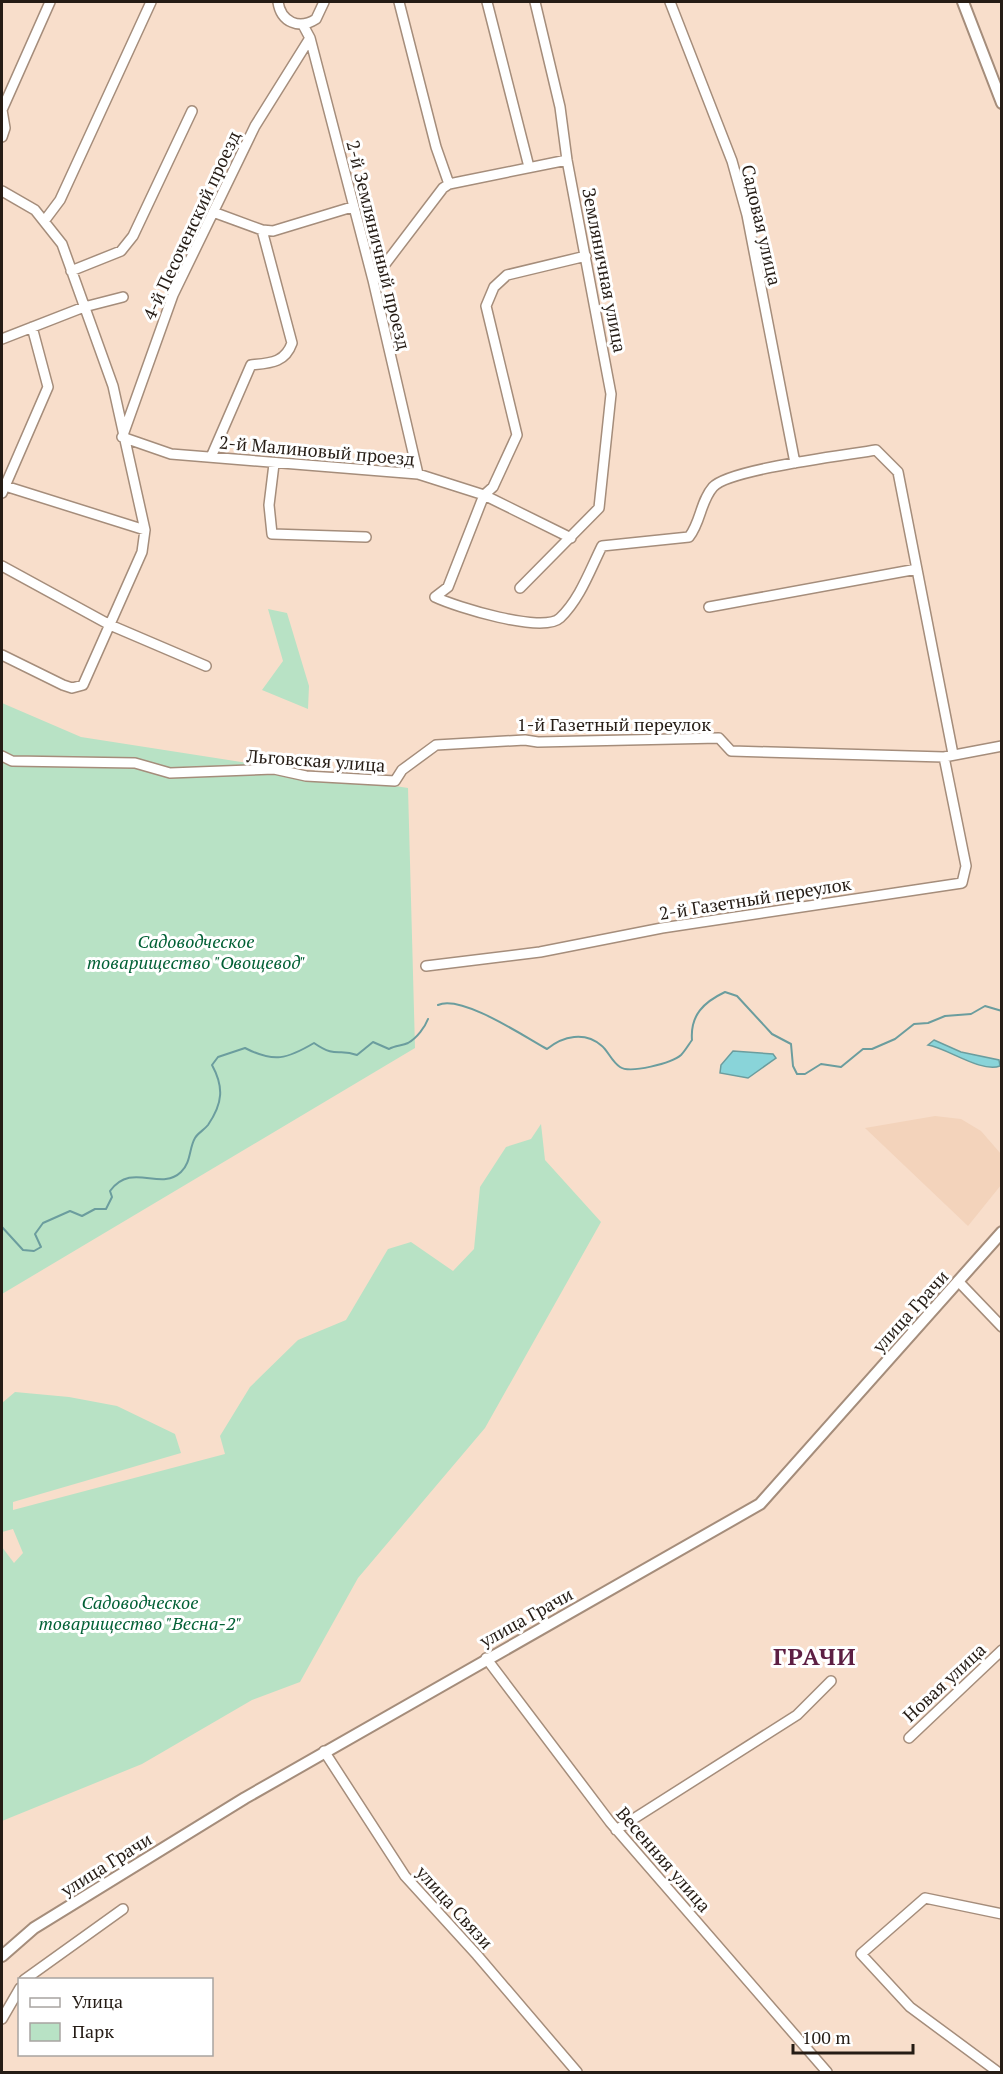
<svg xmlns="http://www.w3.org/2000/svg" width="1003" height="2074" font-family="'PT Serif',serif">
	<rect width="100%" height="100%" fill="#f8decb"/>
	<path fill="#f3d3bb" d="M935,1116L961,1119L981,1131L1001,1154V1185L968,1226L865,1128Z"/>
	<path fill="#b8e2c5" d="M268,609L287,613L309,686L308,709L262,690L283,661Z
		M2,703L81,737L408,788L415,1048L2,1294Z
		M541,1124L545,1160L601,1222L485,1428L358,1578L300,1682L252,1700L142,1764L2,1821V1547L14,1563L23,1553L13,1529L2,1532V1403L15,1392L69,1397L117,1406L175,1434L181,1453L13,1502V1510L225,1454L220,1436L250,1387L298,1340L346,1320L388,1249L411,1242L453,1271L474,1249L480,1187L506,1147L531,1139Z"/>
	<path fill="#89d4d9" stroke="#6b9d9e" stroke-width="1.5" d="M934,1040L961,1052L999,1060L1000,1066C981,1073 947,1048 928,1045Z
		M733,1051L773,1054L776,1058L748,1078L720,1073L721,1065Z"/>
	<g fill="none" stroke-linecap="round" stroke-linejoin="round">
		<path stroke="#6b9d9e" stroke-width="2" d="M438,1005C461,994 525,1037 547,1049C563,1036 585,1031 602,1046C608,1051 612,1062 620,1067C630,1074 672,1063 681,1055C685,1051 689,1044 692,1040C690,1015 704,1002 725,992L737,996L772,1034L791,1044L793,1066L797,1074H805L821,1064L841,1067L863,1049H872L895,1039L914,1024L928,1023L945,1016L971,1014L985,1006L1002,1011
			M2,1227L23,1250L34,1251L41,1247L35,1234L43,1223L70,1211L82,1216L95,1209H106L112,1197L110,1191C132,1161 160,1192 181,1172C191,1163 189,1148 195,1138C198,1133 204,1130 208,1125C223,1103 224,1087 212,1065L218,1057L245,1048C274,1063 287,1059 314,1043C337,1059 338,1048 357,1055L373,1042L389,1049C395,1045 402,1046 408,1043C417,1038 425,1027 428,1019"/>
		<g stroke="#a58d7b" stroke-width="12">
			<path id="minor" d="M278,2C281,22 299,30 316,19L324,2
				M399,2L436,147L449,184
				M487,2L529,167
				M670,2L732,161L747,215L795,463
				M303,25L310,38L373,280L418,474
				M2,137L5,128L2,110L50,2
				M2,191L35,210L62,244L113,386L145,530L142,552L83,685L72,688L63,685L2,655
				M213,212L262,230L273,231L352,207
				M45,220L60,200L151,2
				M71,271L121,251L133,236L192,111
				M373,280L443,188L449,184L567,160
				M2,339L84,307L123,297
				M123,435L173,295L255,126L310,38
				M122,437L171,454L418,474L484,495L571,538
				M211,457L251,365C270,363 285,363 292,343L262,230
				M274,464L269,505L272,534L366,537
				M5,486L145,530
				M2,493L48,387L32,327
				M2,566L110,625L206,666
				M520,588L599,508L611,394L567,160L560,107L535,2
				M435,597C456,607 543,634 560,618C580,599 590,570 602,546L689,537C701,522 700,502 713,487C729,469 848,455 876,450L898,472L953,754
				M435,597L448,587L484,495L493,487L517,435L486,306L494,287L507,275L586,256
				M709,607L917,569
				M2,756L12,761L135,763L170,773L274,769L306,776L395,781L402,770L436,745L525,740L538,742L719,738L731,751L944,757L1002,746
				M426,966L540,952L662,928L962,883L966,866L944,757
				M958,1281L1002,1327
				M486,1658L610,1822L827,2072
				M909,1738L1002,1650
				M324,1751L405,1876L477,1955L577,2072
				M616,1830L797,1715L831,1681
				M24,1980L123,1909
				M2,2019L20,1988
				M998,2072L910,2007L861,1954L925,1898L1002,1914"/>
		</g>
		<g stroke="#a58d7b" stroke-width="14">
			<path id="tertiary" d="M963,2L1002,103
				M2,1956L34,1928L245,1798L760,1504L1002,1232"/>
		</g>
		<use href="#minor" stroke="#fff" stroke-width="9"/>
		<use href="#tertiary" stroke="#fff" stroke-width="10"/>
	</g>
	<g text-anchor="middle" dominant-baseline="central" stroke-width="6" stroke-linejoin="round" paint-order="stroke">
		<g font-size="18" fill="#251c15" stroke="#fff">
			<text transform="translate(191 225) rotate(-65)">4-й Песоченский проезд</text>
			<text transform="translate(762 225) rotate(77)">Садовая улица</text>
			<text transform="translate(379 245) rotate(76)">2-й Земляничный проезд</text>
			<text transform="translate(605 270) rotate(79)">Земляничная улица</text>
			<text transform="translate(317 450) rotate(5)">2-й Малиновый проезд</text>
			<text x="614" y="724">1-й Газетный переулок</text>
			<text transform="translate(316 760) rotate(4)">Льговская улица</text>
			<text transform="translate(755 898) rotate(-9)">2-й Газетный переулок</text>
			<text transform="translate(910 1311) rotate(-48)">улица Грачи</text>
			<text transform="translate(526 1617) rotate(-29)">улица Грачи</text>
			<text transform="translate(944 1682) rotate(-43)">Новая улица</text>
			<text transform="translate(664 1859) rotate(49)">Весенняя улица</text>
			<text transform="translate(106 1864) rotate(-32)">улица Грачи</text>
			<text transform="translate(455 1907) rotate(48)">улица Связи</text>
		</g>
		<g font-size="18" font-style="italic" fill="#026035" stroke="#fff">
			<text x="196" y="941">Садоводческое<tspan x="196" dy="21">товарищество "Овощевод"</tspan></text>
			<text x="140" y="1602">Садоводческое<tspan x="140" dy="21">товарищество "Весна-2"</tspan></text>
		</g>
		<g font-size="24" font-weight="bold" letter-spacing="1.5" fill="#5d1f43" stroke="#fff">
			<text x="815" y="1656">ГРАЧИ</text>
		</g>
	</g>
	<rect width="1003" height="2074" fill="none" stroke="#251c15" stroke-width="6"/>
	<rect x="18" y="1978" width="195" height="78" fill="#ffffff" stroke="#a8a4a1" stroke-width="1.5"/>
	<rect x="30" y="1998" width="30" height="9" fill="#ffffff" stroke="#a8a4a1" stroke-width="1.5"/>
	<text x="72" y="2008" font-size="18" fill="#251c15">Улица</text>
	<rect x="30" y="2023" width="30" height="18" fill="#b8e2c5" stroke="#a8a4a1" stroke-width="1.5"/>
	<text x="72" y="2038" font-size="18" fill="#251c15">Парк</text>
	<path d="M793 2044v9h120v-9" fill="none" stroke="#251c15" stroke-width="3"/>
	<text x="802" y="2044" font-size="18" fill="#251c15" stroke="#ffffff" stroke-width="4.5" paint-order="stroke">100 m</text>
</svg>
